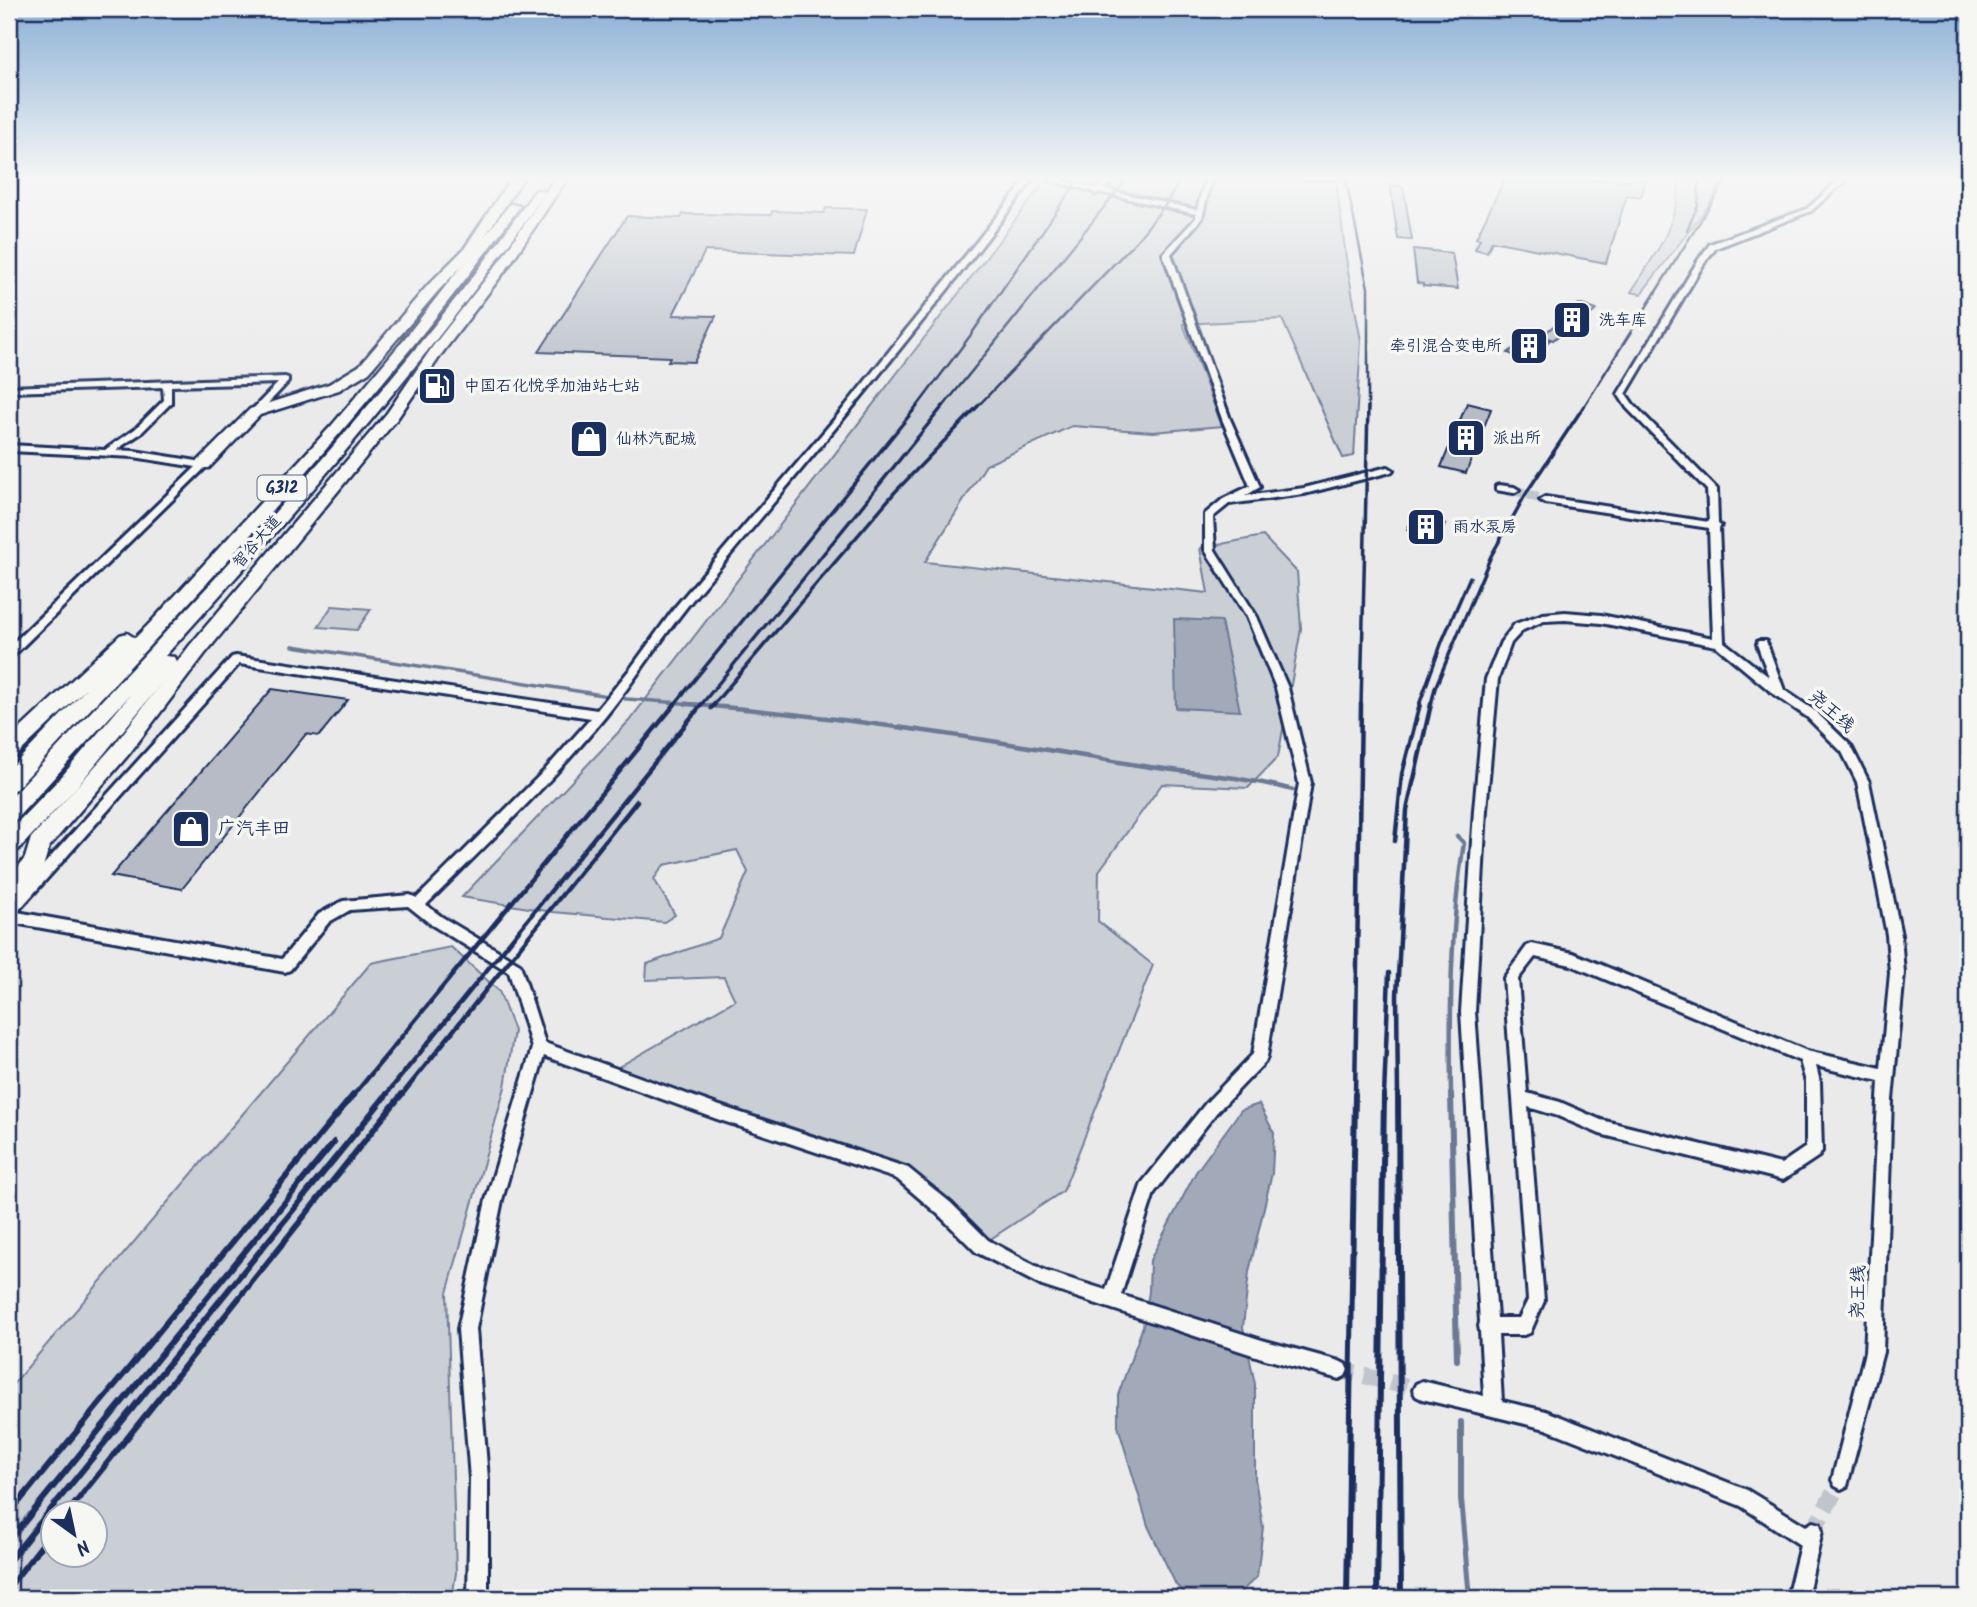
<svg xmlns="http://www.w3.org/2000/svg" width="1977" height="1607" font-family="Kalam,'LXGW WenKai TC',sans-serif">
	<rect width="100%" height="100%" fill="#e9eae9"/>
	<filter id="ink" filterUnits="userSpaceOnUse"><feTurbulence type="fractalNoise" baseFrequency=".0143" numOctaves="2"/><feDisplacementMap in="SourceGraphic" scale="14" xChannelSelector="R" yChannelSelector="G"/><feConvolveMatrix kernelMatrix="1 2 1 2 8 2 1 2 1" color-interpolation-filters="sRGB"/></filter>
	<g filter="url(#ink)">
		<path fill="#caced5" stroke="#727e9a" stroke-width="2" fill-rule="evenodd" d="M1046,180H1336L1347,265L1361,341L1354,456L1343,458L1282,319L1183,324L1222,426L1153,432L1072,426L986,465L925,562L1208,593L1200,548L1263,536L1297,572L1301,629L1278,757L1248,788L1162,784L1099,871L1098,921L1153,965L1063,1191L989,1240L906,1165L615,1069L735,1000L724,977L646,980L647,964L719,938L748,872L737,850L664,865L654,879L675,915L664,922L553,912L462,897L629,721Z
			M1679,180H1722L1708,206L1641,294L1631,292C1655,254 1678,226 1679,180Z
			M332,606L371,609L357,630L318,627Z
			M451,947L499,991L514,1031L505,1087L447,1293L456,1573L452,1598H9V1389L371,963ZM94,1512V1554H52V1512Z"/>
		<path fill="#a2aaba" stroke="#6c7995" stroke-width="2" d="M1174,619L1221,621L1240,711L1176,708Z
			M1259,1104L1274,1133L1272,1173L1249,1272L1243,1327L1255,1384V1479L1263,1527L1257,1577L1234,1598H1190L1176,1585L1148,1526L1118,1426V1395L1143,1326L1149,1292L1150,1260L1196,1172L1241,1110Z"/>
		<g fill="none" stroke-linecap="round" stroke-linejoin="round">
			<path stroke="#6c7995" stroke-width="3.5" d="M293,646L627,699L708,705"/>
			<path stroke="#6c7995" stroke-width="4.5" d="M686,704C833,715 979,738 1125,763C1181,773 1238,775 1293,790
				M1451,1096C1450,1011 1450,927 1464,843L1457,836"/>
			<path stroke="#6c7995" stroke-width="6" d="M1451,1094L1457,1360
				M1461,1422V1499L1470,1598"/>
		</g>
		<path fill="#b6bbc6" stroke="#1b2f5e" stroke-width="2" d="M1504,180H1646L1641,197L1627,195L1606,263L1492,241L1487,252L1475,249L1480,239L1476,238Z
			M1390,185L1403,186L1412,240L1398,239Z
			M826,208L867,209L854,256L705,251L673,315L716,316L694,362L668,361L670,357L539,352L627,216L681,218L683,214L771,215L772,211L824,213Z
			M1413,249L1452,253L1458,289L1423,286V284L1417,283Z
			M1579,304L1596,310L1570,334L1563,332L1553,340L1542,336Z
			M1532,333L1550,340L1526,360L1508,353Z
			M432,377L455,378L443,394L419,393Z
			M1467,403L1491,409L1466,473L1441,467Z
			M1413,516L1445,524L1440,539L1407,530Z
			M272,689L348,700L319,736L306,734L182,889L111,876Z"/>
		<g fill="none" stroke-linecap="round" stroke-linejoin="round">
			<path stroke="#c0c5cd" stroke-width="10" stroke-dasharray="10 5" stroke-linecap="butt" d="M1514,490L1545,500"/>
			<path stroke="#c0c5cd" stroke-width="17" stroke-dasharray="17 9" stroke-linecap="butt" d="M1339,1370L1422,1390
				M1813,1531L1841,1480"/>
			<path stroke="#c0c5cd" stroke-width="13" stroke-dasharray="13 6" stroke-linecap="butt" d="M540,192L547,180"/>
			<g stroke="#1b2f5e" stroke-width="6">
				<path id="minor" d="M1026,180H1032C924,323 809,461 693,599C662,637 636,679 605,717C550,784 487,844 426,905L442,917L520,964L545,1043L717,1105L908,1168L951,1203L988,1240L1045,1271L1106,1290L1142,1183L1206,1103L1253,1054L1299,783L1276,688L1247,617L1205,550V514L1223,499L1250,486L1222,419L1163,254L1196,218V214L1099,192L1095,194L1092,191L1049,180H1061L1096,188L1107,180H1114L1103,189L1197,210L1205,180H1211L1202,218L1171,254L1230,419L1260,487L1245,496L1304,488L1388,467L1393,470L1391,472L1304,494L1229,504L1213,517L1215,550L1257,617L1288,688L1311,783L1267,1057L1265,1062L1216,1113L1154,1193L1121,1295L1262,1340L1339,1361L1345,1364L1348,1370L1345,1376L1339,1379L1262,1358L1042,1286L976,1252L939,1215L897,1179L717,1119L544,1056L502,1200L476,1329L488,1479V1598H468L470,1479L458,1329L486,1200L532,1048L509,972L432,925L408,906L350,910L329,922L290,970L285,972L9,922V903L232,657L236,656L597,710L631,668L676,606L839,414ZM239,664L591,718L545,770L417,898L410,895L343,901L319,914L282,959L17,912Z
					M1839,180H1846L1811,211L1716,248L1706,260L1626,394L1633,404L1717,489L1718,524L1721,526L1719,528L1724,642L1769,677L1757,644L1758,641H1766L1784,690L1815,711L1851,746L1869,782L1901,935L1904,973L1892,1100L1883,1352L1847,1486L1841,1489L1835,1486L1832,1480L1865,1352L1879,1081L1816,1066L1820,1082L1822,1151L1819,1156L1783,1180L1600,1134L1558,1116L1528,1107L1544,1301L1530,1333L1524,1335H1498L1502,1401L1546,1411L1747,1490L1806,1526L1813,1522L1820,1524L1822,1531L1807,1598H1787L1800,1545L1741,1506L1546,1429L1422,1399L1416,1396L1413,1390L1416,1384L1422,1381L1484,1396L1480,1331L1479,1326L1480,1322L1461,1012L1474,810L1486,679L1501,642L1515,624L1543,614L1565,612L1601,615L1713,638L1709,528L1545,503L1540,500L1545,497L1709,522L1707,490L1627,408L1618,394L1699,259L1710,244L1807,209ZM1565,620L1601,623L1716,646L1775,695L1807,717L1842,752L1857,782L1887,935L1890,973L1881,1068L1807,1051L1573,953L1532,944L1527,946L1504,978L1528,1300L1519,1318H1497L1475,1012L1486,810L1498,679L1511,643L1523,630L1544,621ZM1535,957L1571,965L1800,1061L1806,1082V1147L1781,1164L1601,1120L1560,1102L1527,1093L1518,979Z
					M285,377L288,378V382L258,414L255,415L251,412L252,410L278,383L171,386V403L141,433L116,450L134,451L203,462L208,465L13,656L9,657V647L196,467L134,457L9,451V445L105,450L135,429L164,400L163,387L9,392V387Z
					M1499,485L1514,487L1519,490L1514,493L1496,490V486Z"/>
			</g>
			<g stroke="#1b2f5e" stroke-width="5">
				<path id="primary" d="M510,180H522L473,254L438,291L369,372L339,390L260,415L209,468H197L195,465L197,462L250,409L329,384L359,366L428,285L464,249Z
					M554,180H566L508,267L443,352L397,419L204,655L129,754L49,847L43,867L17,903L9,905V879L25,858L31,838L115,744L190,645L387,413L433,346L499,262Z"/>
			</g>
			<g stroke="#1b2f5e" stroke-width="5">
				<path id="trunk" d="M536,190L546,192C431,356 300,508 165,656L175,657L177,662L175,667L76,788L17,851L9,854V831L62,776L131,694L16,819L9,821V799C165,633 323,468 464,288C489,257 512,222 536,190Z
					M510,204L520,206C370,414 191,601 16,789L9,791V770L86,689L16,756L9,759V739L120,635L127,633L135,638L150,623L332,425L401,343Z"/>
			</g>
			<use href="#minor" fill="#f6f6f2" fill-rule="evenodd"/>
			<use href="#primary" fill="#f6f6f2" fill-rule="evenodd"/>
			<use href="#trunk" fill="#f6f6f2" fill-rule="evenodd"/>
			<path stroke="#1b2f5e" stroke-width="2.5" d="M1346,180L1368,288V408
				M1687,230L1698,205L1699,180
				M916,408L970,336L1078,180
				M942,408L1126,180
				M976,408L1137,240L1166,204L1180,180
				M1583,408L1726,180"/>
			<path stroke="#1b2f5e" stroke-width="3.5" d="M674,705L917,406
				M701,705L943,406
				M713,705L895,492L978,406
				M1361,705L1368,406
				M1419,705L1443,639L1470,577
				M1431,705L1435,688L1491,556L1527,492L1584,406"/>
			<path stroke="#1b2f5e" stroke-width="4.5" d="M711,708L715,704
				M1395,841L1402,774L1420,704
				M353,1096L675,704
				M385,1096L702,704
				M401,1096L637,801
				M1355,1096L1361,704
				M1384,1096L1389,973
				M1398,1096L1397,995L1407,810L1431,704"/>
			<path stroke="#1b2f5e" stroke-width="6" d="M1398,1094L1401,1598
				M68,1512L402,1094
				M9,1514L354,1094
				M9,1541L334,1142
				M9,1561L387,1094
				M9,1587L52,1532
				M1347,1598L1355,1094
				M1377,1598L1384,1094"/>
		</g>
	</g>
	<linearGradient id="sky" x2="0" y2="1"><stop stop-color="#8cb0d6"/><stop offset="0.44" stop-color="#f5f6f5"/><stop offset="1" stop-color="#f5f6f5" stop-opacity="0"/></linearGradient>
	<rect width="1977" height="405" fill="url(#sky)"/>
	<defs>
		<g id="building-square" transform="scale(2.0125)"><rect x="-9" y="-9" width="18" height="18" rx="4" fill="#1b2f5e" stroke="#f6f6f2"/><path d="M-4-6H4V6H1V3H-1V6H-4ZM-2.5-4.3h1.7v1.8h-1.7ZM.8-4.3h1.7v1.8H.8ZM-2.5-1h1.7V.8h-1.7ZM.8-1h1.7V.8H.8Z" fill="#fff"/></g>
		<g id="fuel-square" transform="scale(2.0125)"><rect x="-9" y="-9" width="18" height="18" rx="4" fill="#1b2f5e" stroke="#f6f6f2"/><path d="M-5.5-6h7V0h2V4h1.3V-2.5L3-4.5l.8-.8L6-3V5H2.5V1h-1V6h-7ZM-4.2-4.7v3.2H.2V-4.7Z" fill="#fff"/></g>
		<g id="shop-square" transform="scale(2.0125)"><rect x="-9" y="-9" width="18" height="18" rx="4" fill="#1b2f5e" stroke="#f6f6f2"/><path d="M-5-2.5h2.3a2.7 3.5 0 0 1 5.4 0H5L5.5 6h-11ZM-1.5-2.5h3a1.5 2.3 0 0 0-3 0Z" fill="#fff"/></g>
	</defs>
	<g fill-rule="evenodd">
		<use href="#building-square" x="1572" y="320"/>
		<use href="#building-square" x="1529" y="346"/>
		<use href="#fuel-square" x="437" y="386"/>
		<use href="#building-square" x="1466" y="438"/>
		<use href="#shop-square" x="589" y="439"/>
		<use href="#building-square" x="1426" y="527"/>
		<use href="#shop-square" x="191" y="829"/>
	</g>
	<g text-anchor="middle" dominant-baseline="central" stroke-width="7" stroke-linejoin="round" paint-order="stroke">
		<g font-size="16" fill="#1b2f5e" stroke="#f6f6f2" text-anchor="start">
			<text x="1599" y="320">洗车库</text>
			<text x="1502" y="346" text-anchor="end">牵引混合变电所</text>
			<text x="464" y="386">中国石化悦孚加油站七站</text>
			<text x="1493" y="438">派出所</text>
			<text x="616" y="439">仙林汽配城</text>
			<text x="1453" y="527">雨水泵房</text>
		</g>
		<rect fill="#f6f6f2" stroke="#5d6b8a" stroke-width="2" x="257.5" y="475.5" width="49" height="25" rx="5"/>
		<g font-size="16" font-weight="bold" fill="#1b2f5e">
			<text x="282" y="488">G312</text>
		</g>
		<g font-size="16" fill="#1b2f5e" stroke="#f6f6f2">
			<text transform="translate(257 542) rotate(-49)">智谷大道</text>
		</g>
		<g font-size="18" fill="#1b2f5e" stroke="#f6f6f2">
			<text transform="translate(1831 712) rotate(42)">尧王线</text>
			<text transform="translate(1859 1292) rotate(-88)">尧王线</text>
		</g>
		<g font-size="18" fill="#1b2f5e" stroke="#f6f6f2" text-anchor="start">
			<text x="218" y="829">广汽丰田</text>
		</g>
	</g>
	<rect width="1977" height="1607" fill="none" stroke="#f6f6f2" stroke-width="35"/>
	<rect x="18" y="18" width="1942" height="1572" fill="none" stroke="#1b2f5e" stroke-width="2.5" filter="url(#ink)"/>
	<g transform="translate(74 1534) rotate(147)"><circle r="33" fill="#f6f6f2" stroke="#9ea6b7" stroke-width="2"/>
	<path d="M0-5L12 26L0 18L-12 26Z" fill="#1b2f5e"/>
	<text y="-10" font-size="19" font-weight="bold" text-anchor="middle" fill="#1b2f5e">N</text>
	</g>
</svg>
